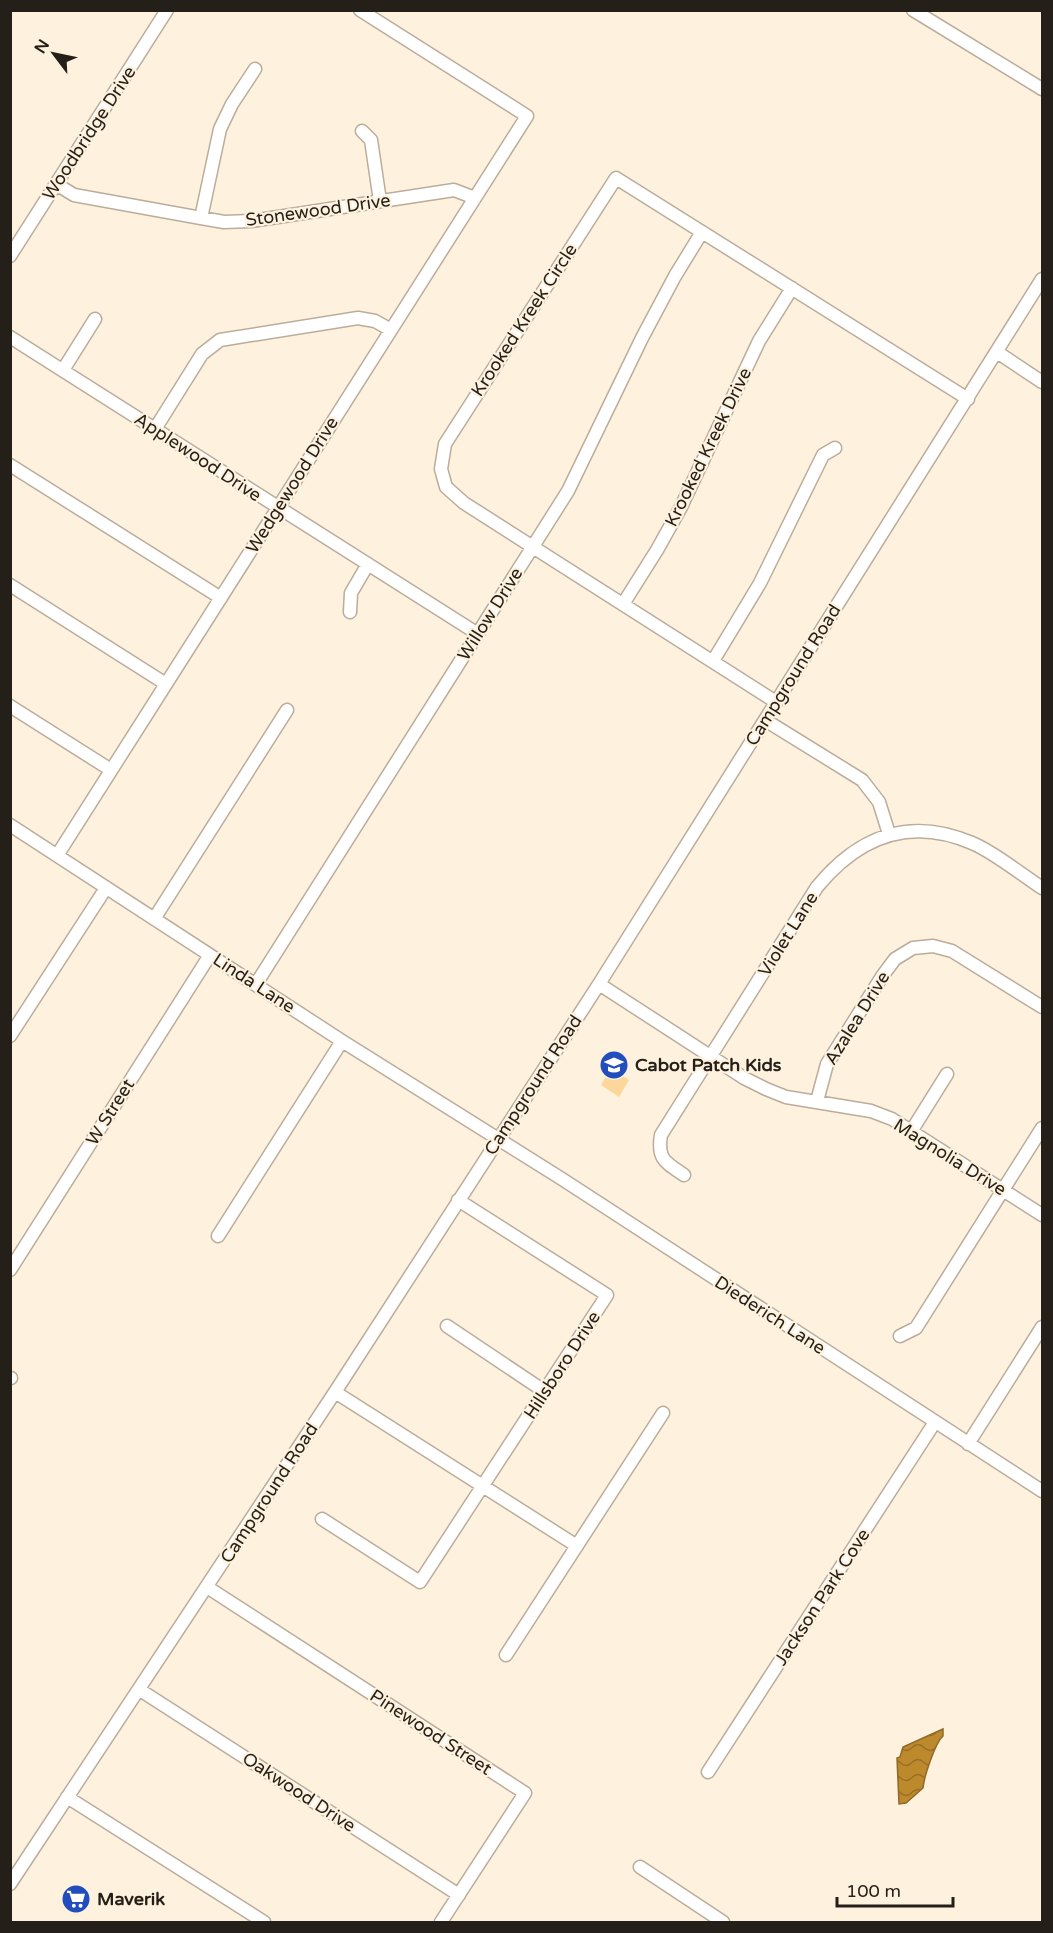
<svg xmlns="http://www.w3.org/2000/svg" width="1053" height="1933" font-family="'Varela Round',sans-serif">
	<defs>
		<pattern id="water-waves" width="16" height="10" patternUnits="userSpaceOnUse" patternTransform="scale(1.5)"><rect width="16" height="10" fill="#bd892d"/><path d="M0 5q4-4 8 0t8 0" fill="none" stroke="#996f25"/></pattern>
	</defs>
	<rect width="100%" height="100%" fill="#fef1dd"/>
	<path fill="#fcd69b" d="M611,1068L629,1080L619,1097L601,1085Z"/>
	<path fill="url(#water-waves)" stroke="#8f6927" stroke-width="1.5" d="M943,1729V1736C935,1743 924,1777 923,1788L906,1803L899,1804L897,1758L900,1757L903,1747Z"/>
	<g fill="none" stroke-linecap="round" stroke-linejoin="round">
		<g stroke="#baad9b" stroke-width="15">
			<path id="minor" d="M913,10L1042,89
				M362,131L371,140L380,201
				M56,184L74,195L201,218L224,222L251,221L454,190L475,198
				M201,218L220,129L232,104L255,69
				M10,256L167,10
				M10,337L478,634
				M997,352L1042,382
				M63,370L95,319
				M155,429L202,354L220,340L358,318L375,321L391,330
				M10,465L221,598
				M10,585L166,684
				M623,604L657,550L681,507L759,341L792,288
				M350,612L351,593L368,564
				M713,661L760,583L823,455L835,448
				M776,702L464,503L446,487L441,469L445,444L616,178L968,399
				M10,706L111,770
				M765,720L862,780L879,802L889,834
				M10,825L342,1041L562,1179L1042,1491
				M58,854L527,116L360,10
				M154,919L287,710
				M256,984L568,491L642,338L675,276L702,232
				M599,984L744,1078L766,1089L786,1097L871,1111L892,1119L1042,1215
				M10,1036L106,888
				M817,1101L827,1064L883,975L895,959L913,948L933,946L952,951L1042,1007
				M912,1130L947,1074
				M684,1175C665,1162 657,1159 661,1135L817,887C858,837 909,816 972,843C994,852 1022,875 1042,888
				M218,1236L342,1041
				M10,1270L210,955
				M447,1326L544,1391
				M900,1336L916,1328L1042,1128
				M10,1378H11
				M335,1392L577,1546
				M968,1444L1042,1327
				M322,1519L420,1582L607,1295L458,1200
				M207,1587L525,1793L441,1922
				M506,1655L663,1413
				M140,1690L459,1895
				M708,1772L935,1422
				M67,1797L264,1922
				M640,1867L723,1922
				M10,1884L335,1392L599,984L1042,279"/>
		</g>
		<use href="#minor" stroke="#fff" stroke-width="12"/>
	</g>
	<defs>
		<g id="school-disc" transform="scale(1.5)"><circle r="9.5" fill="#214ebc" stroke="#fef1dd"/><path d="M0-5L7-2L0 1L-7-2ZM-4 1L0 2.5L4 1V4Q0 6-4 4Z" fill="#fff"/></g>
		<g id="supermarket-disc" transform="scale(1.5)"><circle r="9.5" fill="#214ebc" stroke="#fef1dd"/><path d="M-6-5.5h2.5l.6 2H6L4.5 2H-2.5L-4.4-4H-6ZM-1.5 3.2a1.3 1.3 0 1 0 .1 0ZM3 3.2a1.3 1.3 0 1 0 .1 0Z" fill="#fff"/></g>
	</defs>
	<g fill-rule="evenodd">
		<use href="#school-disc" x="614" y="1065"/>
		<use href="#supermarket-disc" x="76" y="1899"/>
	</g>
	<g text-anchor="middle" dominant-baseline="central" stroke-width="4.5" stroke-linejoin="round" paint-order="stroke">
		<g font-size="18" fill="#241f18" stroke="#fef1dd">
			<text transform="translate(89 133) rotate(-57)">Woodbridge Drive</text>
			<text transform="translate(318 210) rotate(-8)">Stonewood Drive</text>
			<text transform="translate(524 320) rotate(-57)">Krooked Kreek Circle</text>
			<text transform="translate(708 447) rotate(-64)">Krooked Kreek Drive</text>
			<text transform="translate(198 457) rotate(33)">Applewood Drive</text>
			<text transform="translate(292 485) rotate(-58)">Wedgewood Drive</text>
			<text transform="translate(490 614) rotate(-58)">Willow Drive</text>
			<text transform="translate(793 675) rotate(-58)">Campground Road</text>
			<text transform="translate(788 934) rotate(-58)">Violet Lane</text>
			<text transform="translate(254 983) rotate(33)">Linda Lane</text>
			<text transform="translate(857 1018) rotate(-58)">Azalea Drive</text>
			<text transform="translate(533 1085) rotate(-57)">Campground Road</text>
			<text transform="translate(110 1112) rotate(-58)">W Street</text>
			<text transform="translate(950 1157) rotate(32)">Magnolia Drive</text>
			<text transform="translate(770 1315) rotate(33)">Diederich Lane</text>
			<text transform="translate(562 1365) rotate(-57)">Hillsboro Drive</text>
			<text transform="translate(269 1493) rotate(-57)">Campground Road</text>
			<text transform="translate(822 1597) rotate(-57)">Jackson Park Cove</text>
			<text transform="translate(431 1732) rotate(33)">Pinewood Street</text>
			<text transform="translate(299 1792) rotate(33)">Oakwood Drive</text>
		</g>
		<g font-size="18" font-weight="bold" fill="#241f18" stroke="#fef1dd" text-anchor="start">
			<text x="635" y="1065">Cabot Patch Kids</text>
			<text x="97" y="1899">Maverik</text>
		</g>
	</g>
	<rect width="1053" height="1933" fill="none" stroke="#241f18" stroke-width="24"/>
	<g transform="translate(54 54) rotate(302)" stroke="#fef1dd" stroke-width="4.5" paint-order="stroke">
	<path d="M0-4.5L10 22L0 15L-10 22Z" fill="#241f18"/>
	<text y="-9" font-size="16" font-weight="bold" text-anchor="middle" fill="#241f18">N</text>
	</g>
	<path d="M837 1897v9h116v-9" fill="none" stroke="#241f18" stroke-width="3"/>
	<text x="846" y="1897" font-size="18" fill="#241f18" stroke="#fef1dd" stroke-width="4.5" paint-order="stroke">100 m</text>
</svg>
